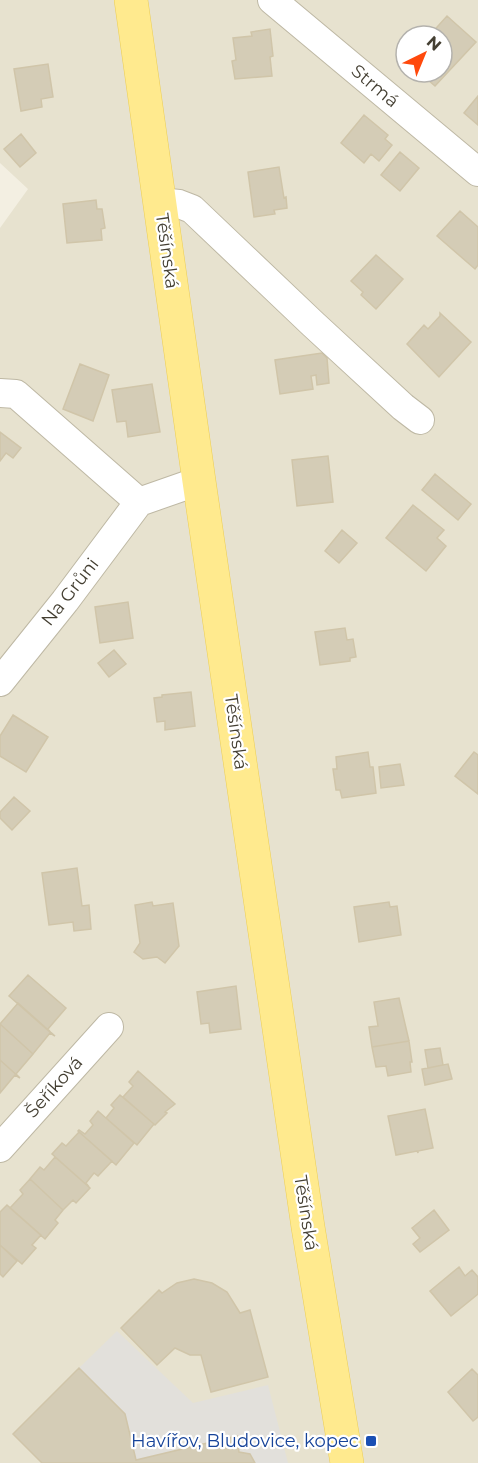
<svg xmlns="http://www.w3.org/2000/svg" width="478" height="1463" font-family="Montserrat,sans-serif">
	<rect width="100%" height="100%" fill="#f3efe2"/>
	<path fill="#e7e2cf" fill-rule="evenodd" d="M0,0H478V1463H0V228L28,189L0,163ZM406,36H442V72H406Z"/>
	<path fill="#e2e0db" d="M117,1331L193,1403L268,1385L288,1463H242L236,1436L136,1460L125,1414L79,1368Z"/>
	<path fill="#d4ccb6" stroke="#d0c5a9" stroke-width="1.5" d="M447,16L476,42L435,86L419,72H442V36H429Z
		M270,29L273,56L270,57L272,76L235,79L232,61L236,60L233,38L252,36L251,32Z
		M48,64L53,97L41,99L42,107L21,111L14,69Z
		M478,96V125L464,113Z
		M364,115L388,135L385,139L392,145L379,161L371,154L364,163L341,143Z
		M21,134L36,153L20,167L4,149Z
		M400,152L419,168L400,191L381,175Z
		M279,167L284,198L286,197L287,208L274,210L275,214L254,217L248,172Z
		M96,200L97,209H102L105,228L101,229L102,240L67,243L63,204Z
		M460,211L478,227V265L475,269L437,236Z
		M376,255L403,279L376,309L361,295L363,292L351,281Z
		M440,313L471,342L439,377L407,344L424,325L428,329L440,316Z
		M322,353L327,358L329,383L317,385L316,375L311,376L313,389L280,394L275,360Z
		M80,364L109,375L93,421L63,409Z
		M152,384L160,432L128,437L126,421L117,422L112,390Z
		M0,432L21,448L13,458L6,453L0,461Z
		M328,456L333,502L297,506L292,460Z
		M435,474L471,504L458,520L422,490Z
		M413,505L444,530L437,538L446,546L426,571L386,538Z
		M342,530L357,543L339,563L325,551Z
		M128,602L133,638L100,643L95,607Z
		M345,628L347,640L353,639L356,657L350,658V661L320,665L315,632Z
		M114,650L126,664L109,677L98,663Z
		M191,692L195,726L165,730V721L157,722L154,698L162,697V695Z
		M13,715L48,737L26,772L0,756V736Z
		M368,752L370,767H373L376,793L342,798L340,790H336L333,769H337L336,757Z
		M474,752L478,755V794L455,776Z
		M400,764L404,785L381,788L379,767Z
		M14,797L30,811L12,830L0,818V812Z
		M77,868L82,906L89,905L91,929L74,931L73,922L49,925L42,873Z
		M152,902L153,906L173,903L179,946L165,963L157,957L143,959L134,952L140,943L135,905Z
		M389,902L390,907L397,906L401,935L359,942L354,907Z
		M28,975L66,1008L48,1029L51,1033L9,996Z
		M236,986L241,1029L210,1033L209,1023L201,1024L197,992Z
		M399,998L409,1041L372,1047L369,1027L378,1026L374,1002Z
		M18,1003L55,1036L50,1033L33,1054L0,1024Z
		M0,1024L33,1054L16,1074L20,1078L0,1060Z
		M409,1041L412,1062H410L411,1072L388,1076L386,1066L376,1067L372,1047Z
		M440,1048L443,1065L428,1068L425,1050Z
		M0,1060L20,1078L15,1075L0,1093Z
		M448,1064L452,1079L425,1085L422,1069Z
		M138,1071L175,1104L165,1112L167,1113L155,1125L123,1097L133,1086L129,1082Z
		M120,1095L154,1124L137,1145L106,1118L114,1108L111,1105Z
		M425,1109L433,1148L418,1151V1153L417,1151L396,1155L388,1116Z
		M98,1111L134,1143L116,1165L78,1131L79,1130L85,1134L93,1125L90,1121Z
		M79,1132L112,1161L98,1176L94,1173L86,1183L89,1187L52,1154L62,1143L66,1146Z
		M55,1157L90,1188L76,1203L73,1200L63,1210L30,1179L40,1167L44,1170Z
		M30,1179L63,1210L55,1220L58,1223L45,1239L10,1208L23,1194L20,1190Z
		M7,1205L41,1235L32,1245L36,1248L22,1264L0,1245V1212Z
		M434,1210L449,1230L420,1252L413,1244L420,1238L412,1228Z
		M0,1245L17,1261L3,1277L0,1274Z
		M459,1267L465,1276L472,1270L478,1277V1294L451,1316L430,1291Z
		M194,1279L212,1283L227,1292L240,1313L250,1310L268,1377L211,1392L201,1355H190L175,1348L157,1365L121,1328L159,1290L162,1293L177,1283Z
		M79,1368L125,1414L136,1460L237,1436L239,1452L250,1454L255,1463H42L13,1434Z
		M472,1369L478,1375V1417L473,1421L448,1392Z"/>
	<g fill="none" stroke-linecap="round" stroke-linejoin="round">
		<g stroke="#beb8a4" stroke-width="30">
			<path id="minor" d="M272,0L478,172
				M160,202L179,204L192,209L313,324L403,407L420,420
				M0,393L16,394L139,502
				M0,682L65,601L139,502L199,481
				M0,1148L109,1027"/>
		</g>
		<g stroke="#ecce56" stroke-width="34">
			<path id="primary" d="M131,0L199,481L308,1227L347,1463"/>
		</g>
		<use href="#minor" stroke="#fff" stroke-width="28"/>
		<use href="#primary" stroke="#ffea8e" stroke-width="33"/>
	</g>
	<rect fill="#1a4fb4" stroke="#fff" stroke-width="2" x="365" y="1435" width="12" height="12" rx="3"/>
	<g text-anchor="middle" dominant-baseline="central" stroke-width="4.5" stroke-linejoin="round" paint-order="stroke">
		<g font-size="18" fill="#443f32" stroke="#fff">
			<text transform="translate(375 86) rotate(40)">Strmá</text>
			<text transform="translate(167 251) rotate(82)">Těšínská</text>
			<text transform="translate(70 592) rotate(-52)">Na Grůni</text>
			<text transform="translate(236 732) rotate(82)">Těšínská</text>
			<text transform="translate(54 1087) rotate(-48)">Šeříková</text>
			<text transform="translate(306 1213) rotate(81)">Těšínská</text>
		</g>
		<g font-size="18" fill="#164399" stroke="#fff" text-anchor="end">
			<text x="359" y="1441">Havířov, Bludovice, kopec</text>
		</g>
	</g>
	<g transform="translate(424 54) rotate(43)"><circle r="28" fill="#ffffff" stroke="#b4b2ad" stroke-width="1.5"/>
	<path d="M0-4.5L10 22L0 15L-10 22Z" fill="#ff490c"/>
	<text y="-9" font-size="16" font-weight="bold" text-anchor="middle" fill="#443f32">N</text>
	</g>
</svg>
